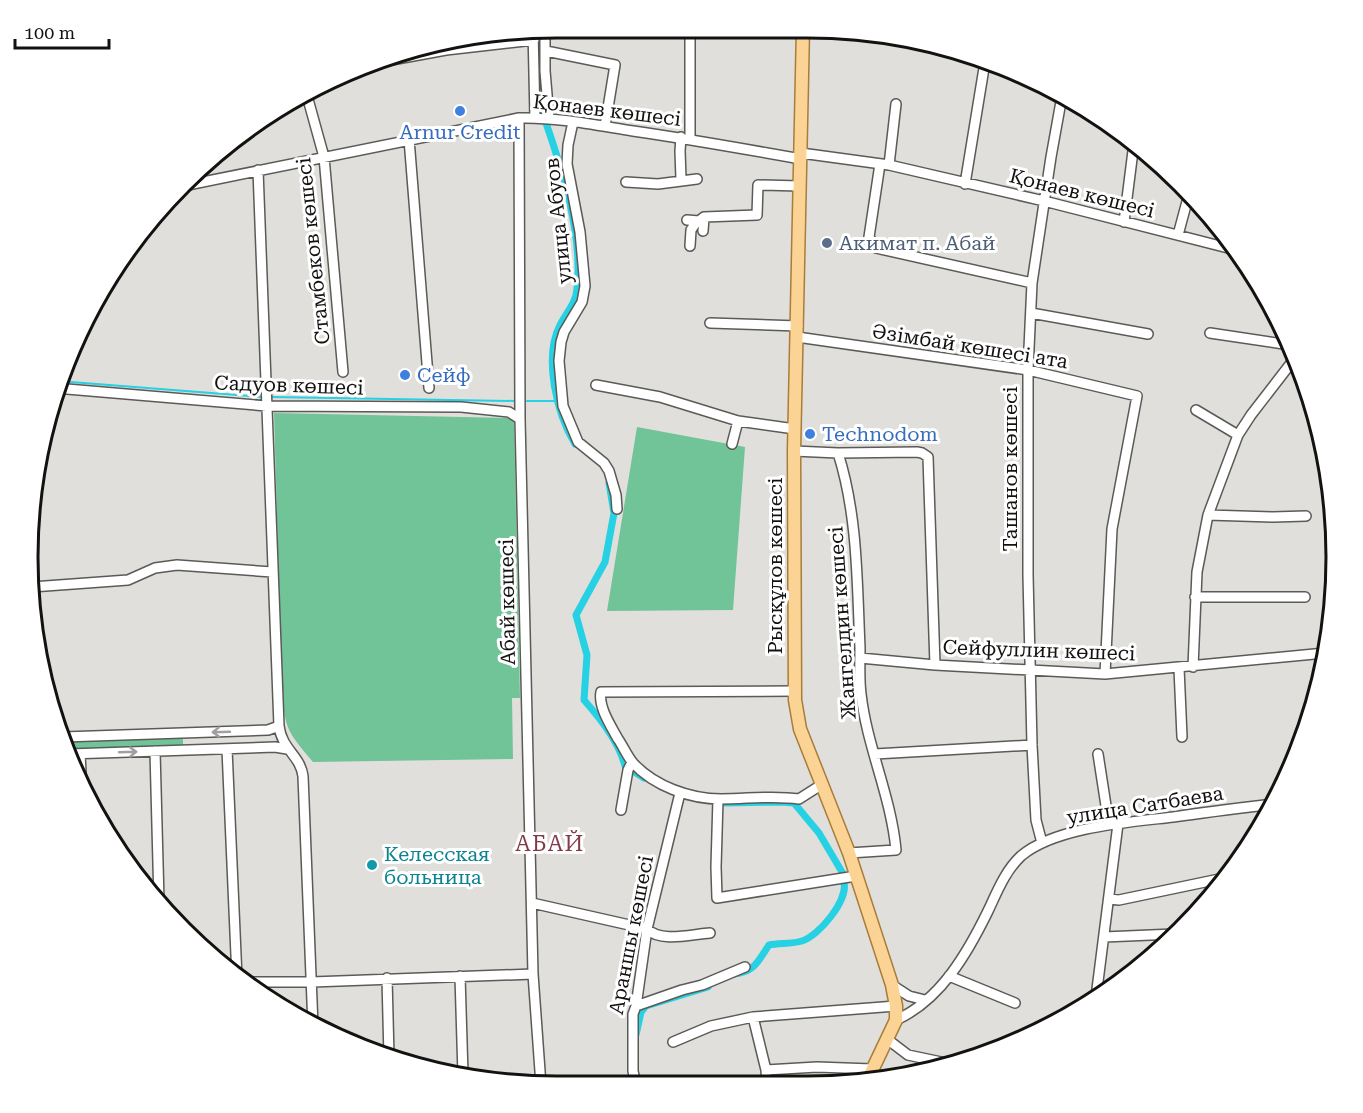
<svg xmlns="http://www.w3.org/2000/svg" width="1363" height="1113" font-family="'Roboto Serif',serif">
	<rect width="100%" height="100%" fill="#e1dfdb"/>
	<path fill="#71c498" d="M274,413L514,418L520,698H512L513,759L313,762C288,732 285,730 282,691Z
		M637,427L745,447L733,610L607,611Z
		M183,736V747L68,749L64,739Z"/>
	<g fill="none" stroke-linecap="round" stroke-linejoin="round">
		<path stroke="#25d1e3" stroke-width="2" d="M58,381L262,397
			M272,397L516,401
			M527,401H557"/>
		<path stroke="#25d1e3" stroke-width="7" d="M539,29V71L544,113
			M546,123C563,172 583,236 577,289C576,303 566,313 560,325C543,358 557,414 575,444
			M609,483L614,513L605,562L576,615L587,655L584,700C600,718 619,742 625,766
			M633,771L644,778
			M725,803L781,802L794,803L819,833L842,872
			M734,974C755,972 758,961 769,945C779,943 792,944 802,941C819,936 848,900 844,883
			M636,1035L641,1012L646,1006L708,987"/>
		<g stroke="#5b5a56" stroke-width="12">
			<path id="minor" d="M545,29V71L549,118
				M533,30L535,118
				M546,51L615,65L605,126
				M375,63L446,50L534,40
				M306,92L324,157L343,372
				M519,118L520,419L533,974L541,1085
				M573,122L568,145L567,164L580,232L585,286L582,302L564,332L561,342L559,361L563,406L578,442L604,463L609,471L616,495L617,509
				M409,139L429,388
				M690,139V28
				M801,153L889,165L1044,201L1228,248
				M880,164L869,237L876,248L1032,283
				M889,165L896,104
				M258,170L279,726C282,750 300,755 303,776L313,1026
				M681,179L680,151L681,137
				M626,182L658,184L697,179
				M965,184L985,62
				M178,187L519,118C557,117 595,125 633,131C689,139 745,149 801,159
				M687,220L699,221L704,217L757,215L758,185L800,186
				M1124,222L1134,143
				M703,231L704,217
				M1178,235L1189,194
				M690,246L691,230L697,221
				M1031,313L1148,334
				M710,323L798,326
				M1210,333L1290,345
				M797,337L1028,370L1137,396L1112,529L1105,674
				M596,385L660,397L738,421L795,429
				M55,388L267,406L461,407L509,412L520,419
				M1196,410L1238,435
				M732,444L738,421
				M794,451L838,453L917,452L922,453L928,457L935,665
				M838,453C858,516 857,583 860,648C860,663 859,679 861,694C867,747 891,796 896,850L849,853
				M1208,515L1273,517L1306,516
				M32,587L128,580L155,568L177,565L272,572
				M1195,597H1305
				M860,658L935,665L1105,674L1325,653
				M1193,667L1197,572L1208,515L1238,435L1251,415L1295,358
				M1179,668L1182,737
				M794,691L601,692C598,707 611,726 618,739C623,746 627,756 633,763C654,786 690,799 721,799C747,799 773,795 799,799L821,785
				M63,737L268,730L279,726
				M227,749L237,978
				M155,751L159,901
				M69,754L275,747L287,749
				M80,754L82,791
				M875,754L1032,745
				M1098,754L1109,825
				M718,799L716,867L717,898L856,876
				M621,810L628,770L632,762
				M1042,843L1036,820L1032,745L1028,575V370L1032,283L1051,157L1062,96
				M1109,899L1119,900L1224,878
				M532,903L647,929C661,943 692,934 710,933
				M1104,937L1174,934
				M460,976L463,1075
				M949,976L1015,1003
				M387,978L389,1057
				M242,982H312L533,974
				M892,985L909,996L925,1000
				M1096,997L1118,824
				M636,1006L682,990L702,985L745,967
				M753,1017L766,1070L767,1085
				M896,1020C941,1000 968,952 988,911C997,892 1005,871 1021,856C1055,827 1130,822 1173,817C1207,812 1240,808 1273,804
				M887,1039L908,1055L946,1063
				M673,1042L711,1026L753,1017L896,1006
				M766,1070L817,1067L872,1069
				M636,1085L633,1071V1014L636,1006L647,929L680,793"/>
		</g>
		<g stroke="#a87d39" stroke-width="15">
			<path id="major" d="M803,28L794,451L795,700L800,729L849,853L892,985L896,1006V1020L867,1081"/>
		</g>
		<use href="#minor" stroke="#fff" stroke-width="9"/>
		<use href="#major" stroke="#fbd395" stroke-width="12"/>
	</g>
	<defs><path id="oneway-shaft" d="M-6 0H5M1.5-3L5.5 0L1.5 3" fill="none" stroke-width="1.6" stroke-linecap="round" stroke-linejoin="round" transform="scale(1.5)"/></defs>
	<g stroke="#a1a0a0">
		<use href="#oneway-shaft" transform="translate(221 732) rotate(178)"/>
		<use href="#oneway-shaft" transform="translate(128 752) rotate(-2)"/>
	</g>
	<g fill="#3f7fe0" stroke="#fff" stroke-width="2">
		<circle cx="460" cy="111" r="6"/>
		<circle cx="405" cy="375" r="6"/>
		<circle cx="810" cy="434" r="6"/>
	</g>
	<circle fill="#5c6f8a" stroke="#fff" stroke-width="2" cx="827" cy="243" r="6"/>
	<circle fill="#0f9aa8" stroke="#fff" stroke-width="2" cx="372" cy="865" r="6"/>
	<g text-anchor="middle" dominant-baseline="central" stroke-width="6" stroke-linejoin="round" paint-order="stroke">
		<g font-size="20" fill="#131211" stroke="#fff">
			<text transform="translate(607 110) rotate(7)">Қонаев көшесі</text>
			<text transform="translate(1082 193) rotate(14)">Қонаев көшесі</text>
			<text transform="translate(558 221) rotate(-96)">улица Абуов</text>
			<text transform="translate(313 251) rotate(-96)">Стамбеков көшесі</text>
			<text transform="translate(970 346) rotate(9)">Әзімбай көшесі ата</text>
			<text transform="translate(289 385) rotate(2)">Садуов көшесі</text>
			<text transform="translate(1010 469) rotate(-90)">Ташанов көшесі</text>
			<text transform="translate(775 566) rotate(-90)">Рысқұлов көшесі</text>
			<text transform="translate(507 602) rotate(-91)">Абай көшесі</text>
			<text transform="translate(842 623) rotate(-94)">Жангелдин көшесі</text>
			<text transform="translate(1039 650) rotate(2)">Сейфуллин көшесі</text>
			<text transform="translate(1145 805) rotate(-9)">улица Сатбаева</text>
			<text transform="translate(631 935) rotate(-79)">Араншы көшесі</text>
		</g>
		<g font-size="20" fill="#366cbe" stroke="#fff" text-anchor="start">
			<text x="460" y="132" text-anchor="middle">Arnur Credit</text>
			<text x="417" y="375">Сейф</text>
			<text x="822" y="434">Technodom</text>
		</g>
		<g font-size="20" fill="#4e5e75" stroke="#fff" text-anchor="start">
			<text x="839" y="243">Акимат п. Абай</text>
		</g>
		<g font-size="20" fill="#0d838f" stroke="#fff" text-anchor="start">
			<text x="384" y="854">Келесская<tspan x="384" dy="23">больница</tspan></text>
		</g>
		<g font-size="22" letter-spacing="1.5" fill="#833b4a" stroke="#fff">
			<text x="550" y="843">АБАЙ</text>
		</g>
	</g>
	<path d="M0 0H1363V1113H0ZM557 38H807A519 519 0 0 1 1326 557V557A519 519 0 0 1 807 1076H557A519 519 0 0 1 38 557V557A519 519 0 0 1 557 38Z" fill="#fff" fill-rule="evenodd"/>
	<path fill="none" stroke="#131211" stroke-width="3" d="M557 38H807A519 519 0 0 1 1326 557V557A519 519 0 0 1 807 1076H557A519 519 0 0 1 38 557V557A519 519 0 0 1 557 38Z"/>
	<path d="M15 39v9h94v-9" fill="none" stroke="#131211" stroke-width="3"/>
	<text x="24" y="39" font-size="18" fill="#131211" stroke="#ffffff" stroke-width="4.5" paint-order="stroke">100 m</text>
</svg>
